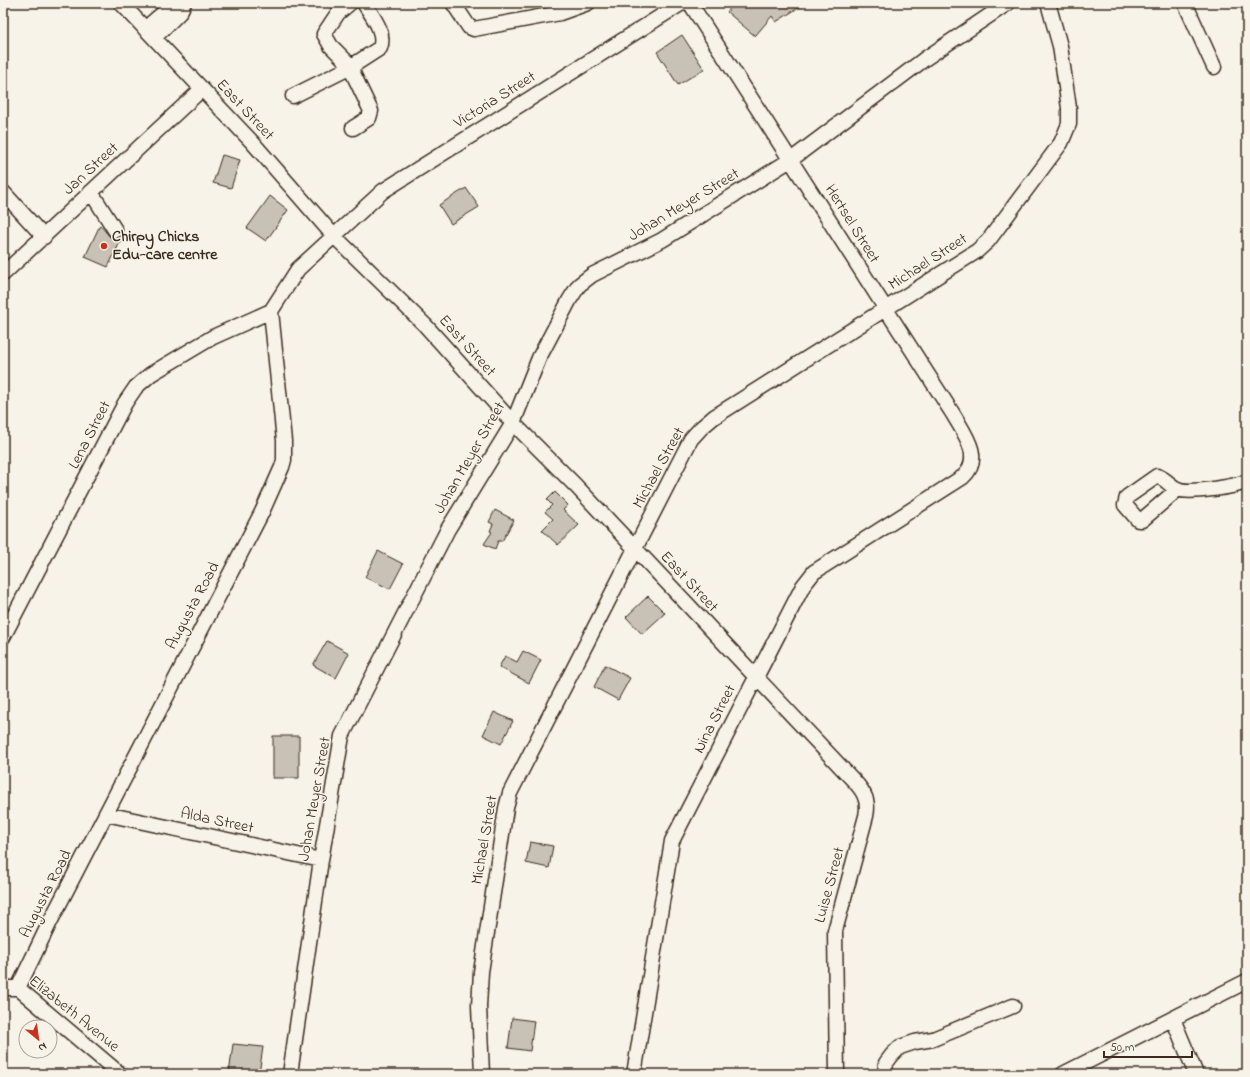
<svg xmlns="http://www.w3.org/2000/svg" width="1250" height="1077" font-family="'Indie Flower',sans-serif">
	<rect width="100%" height="100%" fill="#f7f3e8"/>
	<filter id="ink" filterUnits="userSpaceOnUse"><feTurbulence type="fractalNoise" baseFrequency=".025" numOctaves="2"/><feDisplacementMap in="SourceGraphic" scale="8" xChannelSelector="R" yChannelSelector="G"/><feConvolveMatrix kernelMatrix="1 2 1 2 8 2 1 2 1" color-interpolation-filters="sRGB"/></filter>
	<g filter="url(#ink)">
		<path fill="#c8c1b6" stroke="#3b2a1e" d="M735,3H806L776,22L772,16L755,36L727,12Z
			M682,35L704,69L678,85L657,52Z
			M222,155L240,160L231,188L213,183Z
			M466,188L479,207L451,224L439,205Z
			M270,196L288,210L266,241L247,228Z
			M100,225L111,238L123,236L108,267L85,257Z
			M555,492L568,505L563,510L579,525L558,545L542,530L553,519L545,512L552,505L547,500Z
			M495,510L514,520L502,541H498L495,549L484,544L492,532L490,531L493,524L489,522Z
			M378,551L403,564L390,589L365,577Z
			M648,596L665,613L642,634L626,617Z
			M327,641L349,653L336,678L313,665Z
			M523,651L541,660L529,683L499,667L505,656L517,662Z
			M605,665L630,678L618,700L594,687Z
			M494,712L513,721L501,744L483,735Z
			M273,736H299V778H273Z
			M530,842L553,846L549,868L526,863Z
			M512,1018L534,1021L530,1051L508,1048Z
			M233,1044L263,1047L259,1074H229Z"/>
		<g fill="none" stroke-linecap="round" stroke-linejoin="round">
			<g stroke="#3b2a1e" stroke-width="17">
				<path id="minor" d="M121,3L253,143L333,235L425,325L513,423L576,486L855,782C865,793 869,802 866,816L835,931L837,1074
					M350,3L338,13L324,34L331,46L348,63L371,111L369,118L353,128
					M453,3L469,27L474,29L560,13L588,3
					M1185,3L1214,67
					M145,29C157,18 168,7 184,3
					M154,38L180,12L184,3
					M293,96L349,68L380,48C386,32 372,16 364,3
					M3,192L44,237
					M91,192L115,230
					M3,274L202,89
					M1178,489L1142,520H1138L1125,505L1127,497L1157,476C1165,478 1169,485 1177,489C1188,494 1236,487 1247,481
					M3,637L125,403L136,387L151,374L213,337L271,311
					M106,814L321,860
					M3,988H18L120,1074
					M18,988L51,920L262,512L282,467L284,460V441L271,311L298,269L383,191L682,3
					M1173,1019L1196,1074
					M290,1074L321,860L342,736L448,529L513,423L539,358L570,299L579,285L592,275L662,240L792,159L926,58L1008,3
					M482,1074L479,1006L481,972L506,808L510,793L691,439L701,428L714,417L977,251L988,241L1061,143L1069,124V108L1060,46L1048,3
					M634,1074L672,841L803,586L814,572L963,477C984,458 964,433 953,414L690,3
					M885,1074L886,1063L892,1055L900,1047L915,1042L933,1039L1013,1006
					M1063,1074L1247,981"/>
			</g>
			<use href="#minor" stroke="#f7f3e8" stroke-width="14"/>
		</g>
	</g>
	<circle fill="#c8321e" stroke="#f7f3e8" stroke-width="1.5" cx="104" cy="246" r="4"/>
	<g text-anchor="middle" dominant-baseline="central" stroke-width="3" stroke-linejoin="round" paint-order="stroke">
		<g font-size="16" fill="#3b2a1e" stroke="#f7f3e8">
			<text transform="translate(495 100) rotate(-32)">Victoria Street</text>
			<text transform="translate(245 110) rotate(47)">East Street</text>
			<text transform="translate(91 169) rotate(-43)">Jan Street</text>
			<text transform="translate(684 205) rotate(-31)">Johan Meyer Street</text>
			<text transform="translate(852 224) rotate(58)">Hertsel Street</text>
			<text transform="translate(928 262) rotate(-33)">Michael Street</text>
			<text transform="translate(467 346) rotate(48)">East Street</text>
			<text transform="translate(90 435) rotate(-63)">Lena Street</text>
			<text transform="translate(470 458) rotate(-60)">Johan Meyer Street</text>
			<text transform="translate(659 468) rotate(-61)">Michael Street</text>
			<text transform="translate(689 582) rotate(47)">East Street</text>
			<text transform="translate(193 606) rotate(-62)">Augusta Road</text>
			<text transform="translate(715 719) rotate(-63)">Nina Street</text>
			<text transform="translate(315 799) rotate(-80)">Johan Meyer Street</text>
			<text transform="translate(217 821) rotate(12)">Alda Street</text>
			<text transform="translate(485 840) rotate(-80)">Michael Street</text>
			<text transform="translate(830 885) rotate(-75)">Luise Street</text>
			<text transform="translate(46 894) rotate(-63)">Augusta Road</text>
			<text transform="translate(74 1014) rotate(39)">Elizabeth Avenue</text>
		</g>
		<g font-size="16" font-weight="bold" fill="#3b2a1e" stroke="#f7f3e8" text-anchor="start">
			<text x="112" y="237">Chirpy Chicks<tspan x="112" dy="18">Edu-care centre</tspan></text>
		</g>
	</g>
	<rect width="1250" height="1077" fill="none" stroke="#f7f3e8" stroke-width="16"/>
	<rect x="8" y="8" width="1234" height="1061" fill="none" stroke="#3b2a1e" stroke-width="1.5" filter="url(#ink)"/>
	<g transform="translate(38 1039) rotate(151)"><circle r="19" fill="#f7f3e8" stroke="#aca397"/>
	<path d="M0-3L7 15L0 10L-7 15Z" fill="#c8321e"/>
	<text y="-6" font-size="11" font-weight="bold" text-anchor="middle" fill="#3b2a1e">N</text>
	</g>
	<path d="M1104 1051v6h88v-6" fill="none" stroke="#3b2a1e" stroke-width="2"/>
	<text x="1110" y="1051" font-size="12" fill="#3b2a1e" stroke="#f7f3e8" stroke-width="3" paint-order="stroke">50 m</text>
</svg>
